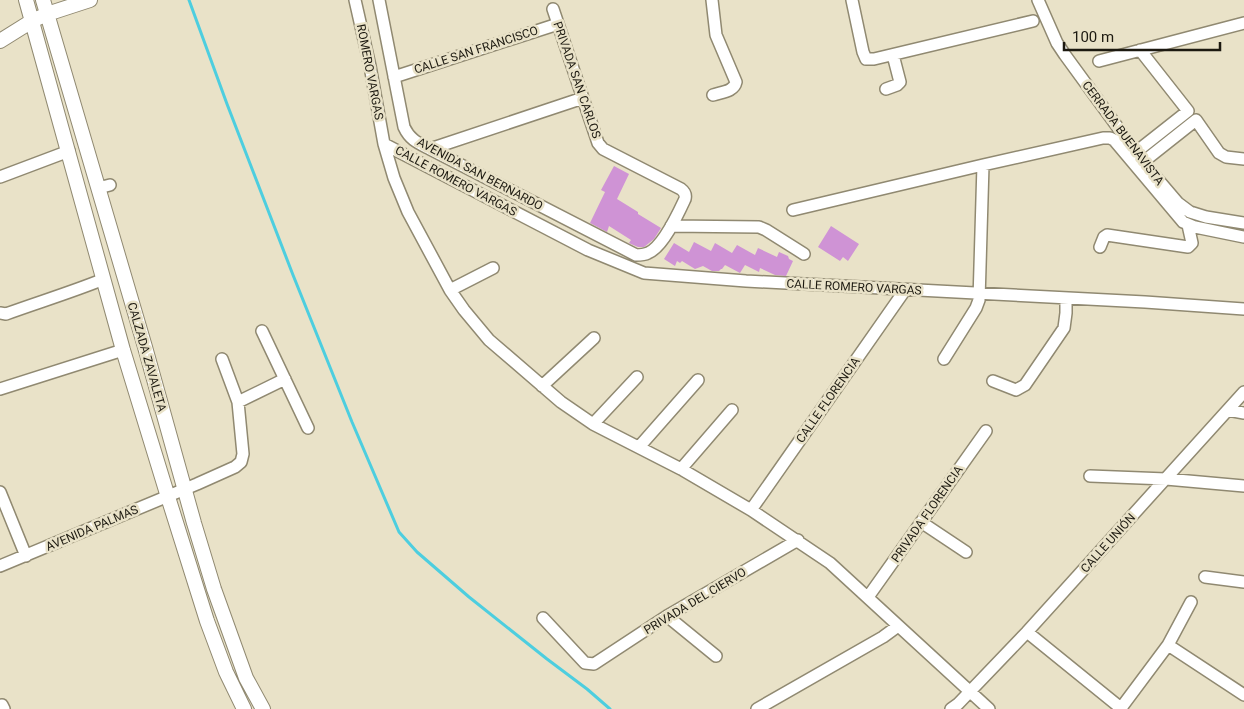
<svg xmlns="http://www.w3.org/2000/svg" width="1244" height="709" font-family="Roboto,sans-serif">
	<rect width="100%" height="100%" fill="#e9e2c8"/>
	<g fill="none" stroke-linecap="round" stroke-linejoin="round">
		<path stroke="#4dcedf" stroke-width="3" d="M189,0L227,104L293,275L352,422L399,532L417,552L469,597L547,659L587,689L610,709"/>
	</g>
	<path fill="#cf93d5" d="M614,166L629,174L617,199L638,212V214L661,228L654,239L644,247H638L631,244L629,243L631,240L609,226L607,232L590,223L605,192L601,190Z
		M831,226L859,244L848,261L843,257L840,261L818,247Z
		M694,242L711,251L715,243L732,253L737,245L755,255L758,248L777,257L779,252L788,256L789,259L793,261L786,276L775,275L760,268L759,272L745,265L740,273L725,265L722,269H721L719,271H712L703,266L695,269L682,261L680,263L677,261L675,266L664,259L674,243L689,252Z"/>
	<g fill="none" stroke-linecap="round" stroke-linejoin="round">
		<g stroke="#908971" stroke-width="14">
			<path id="minor" d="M355,0L370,66L384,144L394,178L408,212L450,290L464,310L489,340L561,402L593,424L681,469L751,510L830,563L989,709
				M379,0L404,127C410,140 418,143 430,149L636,255C640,255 644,255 648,253C663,247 678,214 685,199C686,195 685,192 681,189L603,149L598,143L553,9
				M712,0L716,35L736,82C734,92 721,92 713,95
				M852,0L863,52L866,59H874L1033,21
				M1038,0L1057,43L1065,55L1143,162L1178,203L1190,212L1206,217L1244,223
				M1099,61L1244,23
				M394,77L558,24
				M886,89L897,85L900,82L893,55
				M384,144L588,250L644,273L746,281L1145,302L1244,309
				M430,149L583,98
				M1136,152L1188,111L1140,50
				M1143,162L1196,120L1219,153L1226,157L1244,159
				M0,177L69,151
				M98,188L110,185
				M793,210L983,165L1103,138H1110L1114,140L1183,222L1195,227L1244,237
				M671,226L759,227L766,230L804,254
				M1100,247L1104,237L1107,235L1188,247L1192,243L1188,225
				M450,290L493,268
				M0,313L6,314C39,302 72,292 104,279
				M262,331L308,428
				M944,359L976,308L979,300L983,165
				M993,381L1016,390L1025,385L1064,328L1066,313V298
				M542,386L594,338
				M0,389L123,350
				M238,402L285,379
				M1228,410L1244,413
				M593,424L637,377
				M639,447L698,380
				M681,469L732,410
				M1090,476L1166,479L1244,486
				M0,492L26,556
				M751,510L905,290
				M921,522L966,552
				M0,566L197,484L235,467L241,462L243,454L238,402L222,359
				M1205,577L1244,582
				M868,597L986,431
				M667,616L716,656
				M543,618L585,663L594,664L667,616L798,540
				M1027,632L1122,709
				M1168,645L1244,695
				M2,705L4,709
				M1121,708L1168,645L1191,602
				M757,709L883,637L898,626
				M951,709L958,704L1027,632L1244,392"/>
		</g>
		<g stroke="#908971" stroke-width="16">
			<path id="major" d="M26,0L123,350L168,497L207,621L226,672L244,709
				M43,0L145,347L194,523L214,589L246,678L263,709
				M0,41L32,21L47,14L90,0"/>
		</g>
		<use href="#minor" stroke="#fff" stroke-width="11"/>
		<use href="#major" stroke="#fff" stroke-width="14"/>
	</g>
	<g text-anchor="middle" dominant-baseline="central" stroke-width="5" stroke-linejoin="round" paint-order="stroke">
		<g font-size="12" fill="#1c1910" stroke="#e9e2c8">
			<text transform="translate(476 50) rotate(-18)">CALLE SAN FRANCISCO</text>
			<text transform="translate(370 72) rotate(79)">ROMERO VARGAS</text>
			<text transform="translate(577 80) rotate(71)">PRIVADA SAN CARLOS</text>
			<text transform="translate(1123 133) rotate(53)">CERRADA BUENAVISTA</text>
			<text transform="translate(480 174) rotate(28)">AVENIDA SAN BERNARDO</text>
			<text transform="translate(456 181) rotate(28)">CALLE ROMERO VARGAS</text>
			<text transform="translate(854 287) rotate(3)">CALLE ROMERO VARGAS</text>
			<text transform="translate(147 357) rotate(74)">CALZADA ZAVALETA</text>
			<text transform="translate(828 400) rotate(-55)">CALLE FLORENCIA</text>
			<text transform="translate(927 514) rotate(-55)">PRIVADA FLORENCIA</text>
			<text transform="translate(92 528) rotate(-23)">AVENIDA PALMAS</text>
			<text transform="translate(1108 543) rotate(-48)">CALLE UNIÓN</text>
			<text transform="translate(695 601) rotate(-31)">PRIVADA DEL CIERVO</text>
		</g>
	</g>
	<path d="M1064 42v8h156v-8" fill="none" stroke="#1c1910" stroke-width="2.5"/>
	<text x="1072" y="42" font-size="15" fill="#1c1910" stroke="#e9e2c8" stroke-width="4" paint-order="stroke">100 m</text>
</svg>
